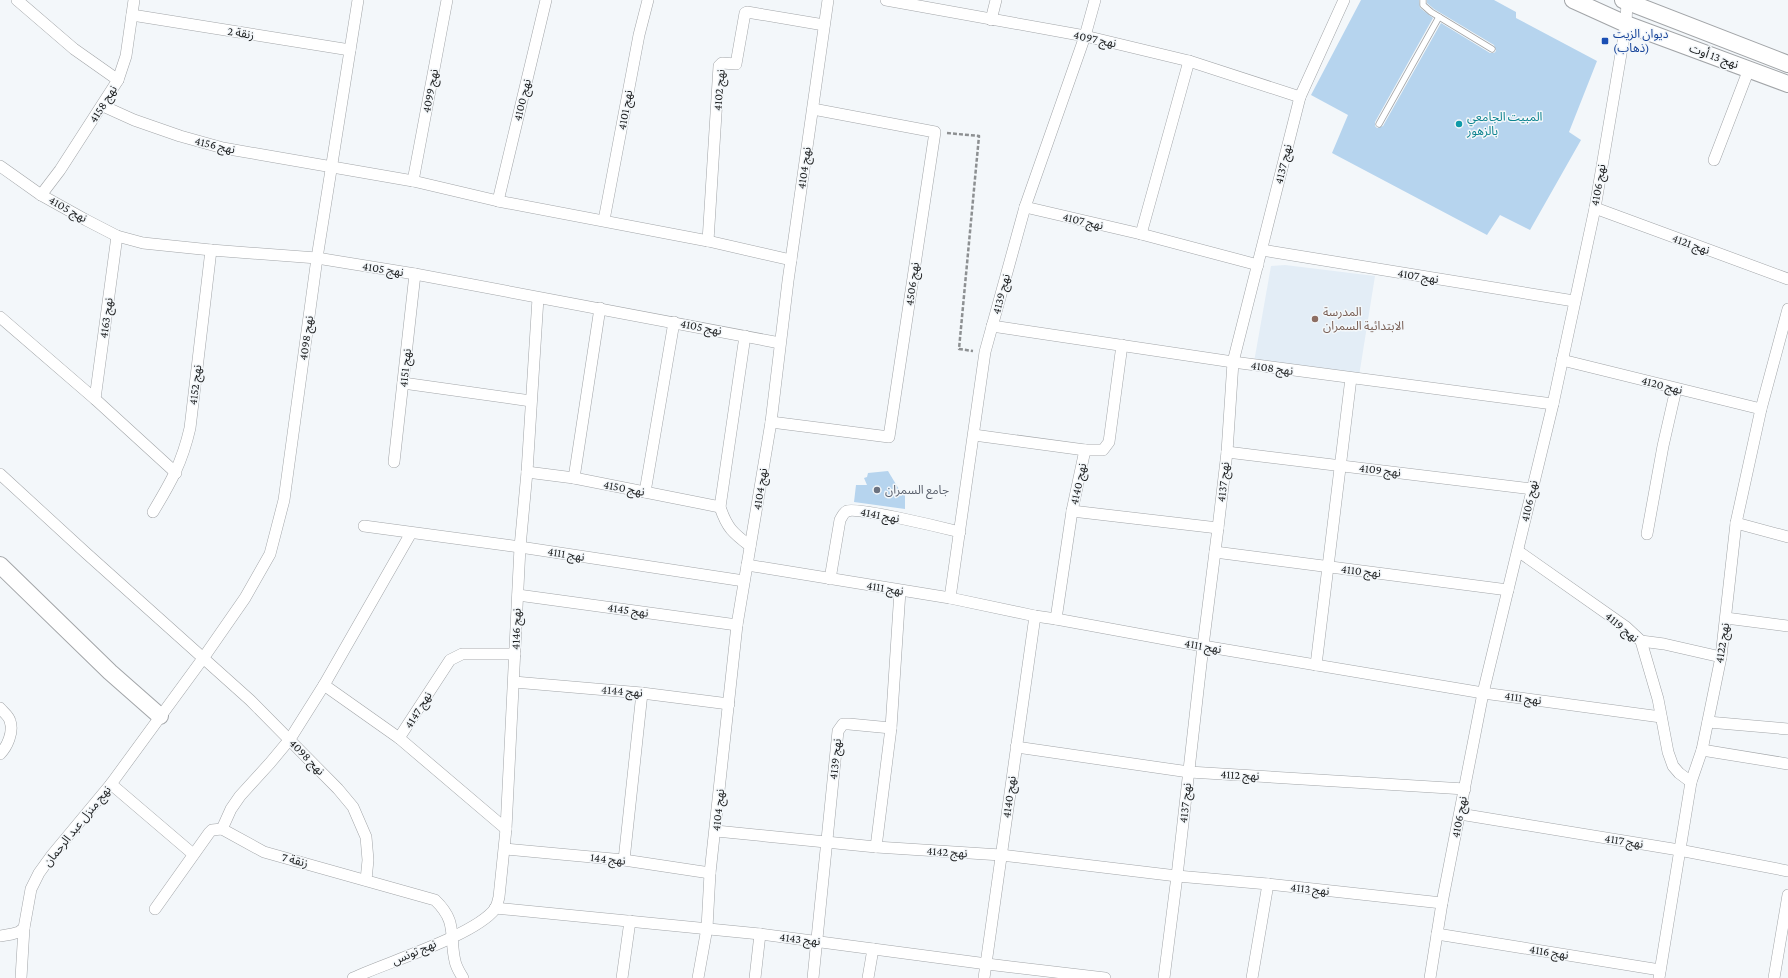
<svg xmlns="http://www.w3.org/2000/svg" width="1788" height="978" font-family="'Crimson Pro','Noto Sans Arabic',serif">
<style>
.built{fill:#e3edf6}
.building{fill:#b6d4ee}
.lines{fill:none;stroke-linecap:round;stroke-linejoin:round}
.lane-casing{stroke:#a2a5a8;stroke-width:7}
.street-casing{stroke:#a2a5a8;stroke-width:12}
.secondary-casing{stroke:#a2a5a8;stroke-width:18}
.path{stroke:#8d9092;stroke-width:2.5;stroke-dasharray:4 2;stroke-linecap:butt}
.lane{stroke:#fff;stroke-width:5.5}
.street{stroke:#fff;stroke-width:11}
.secondary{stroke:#fff;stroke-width:16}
.transit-dot{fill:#1a4fb4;stroke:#f3f7fa;stroke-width:1.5}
.culture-dot{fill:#0f9aa8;stroke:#f3f7fa;stroke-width:1.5}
.education-dot{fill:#8d6e63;stroke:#f3f7fa;stroke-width:1.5}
.worship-dot{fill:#6b7280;stroke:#f3f7fa;stroke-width:1.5}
.labels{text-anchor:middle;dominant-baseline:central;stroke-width:3;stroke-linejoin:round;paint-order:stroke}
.street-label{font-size:12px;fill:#1d1f20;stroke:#f3f7fa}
.transit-label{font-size:12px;fill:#164399;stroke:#f3f7fa;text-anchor:start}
.culture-label{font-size:12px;fill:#0d838f;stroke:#f3f7fa;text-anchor:start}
.education-label{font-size:12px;fill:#785e54;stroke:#f3f7fa;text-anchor:start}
.worship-label{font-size:12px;fill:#5b616d;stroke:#f3f7fa;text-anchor:start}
</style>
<rect width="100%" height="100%" fill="#f3f7fa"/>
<!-- built -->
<polygon class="built" points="1285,265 1375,276 1359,376 1254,362 1271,266"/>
<!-- building -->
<g class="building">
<polygon points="1361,0 1419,0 1420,8 1433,18 1375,122 1375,126 1377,128 1383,126 1441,23 1490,53 1494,53 1496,51 1494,45 1434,9 1427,3 1427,0 1494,0 1516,12 1516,18 1597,61 1569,132 1581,140 1530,230 1500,215 1487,235 1332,153 1348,115 1311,95"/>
<polygon points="888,471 900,491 905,489 905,509 854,502 856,485 867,485 864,478 867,477 868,473"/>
</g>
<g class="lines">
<!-- lane casing -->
<g class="lane-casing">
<g id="lane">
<polyline points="1423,0 1423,5 1431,12 1492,49"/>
<polyline points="1379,124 1439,17"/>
</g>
</g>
<!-- street casing -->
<g class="street-casing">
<g id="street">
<polyline points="17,0 74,49 118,80"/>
<polyline points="886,0 1085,36 1189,61 1300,97"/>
<polyline points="132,15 350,50"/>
<polyline points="991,20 996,0"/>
<polyline points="103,106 134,120 180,136 223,148 413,181 498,201 708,241 791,260"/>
<polyline points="1714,160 1749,69"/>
<polyline points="0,166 41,195 86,220 117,236 143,243 211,250 317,258 415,274 780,343"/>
<polyline points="413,181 447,0"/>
<polyline points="41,195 60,170 118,80 126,56 134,0"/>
<polyline points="498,201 546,0"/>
<polyline points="1025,207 1141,234 1258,265"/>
<polyline points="1595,208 1788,279"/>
<polyline points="604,220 639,35 648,0"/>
<polyline points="1141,234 1189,61"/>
<polyline points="708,241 719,66 722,63 736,64 745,13 747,12 824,25"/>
<polyline points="1262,250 1574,301"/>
<polyline points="0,317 95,399 176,473"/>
<polyline points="992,326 1233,362 1553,404"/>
<path d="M745,336l-25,171c7,21 13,26 30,39"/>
<polyline points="1562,360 1761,409"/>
<polyline points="403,383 531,401"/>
<polyline points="95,399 117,236"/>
<polyline points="771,422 889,437 935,132 813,109"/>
<polyline points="974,435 1085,450"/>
<polyline points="1227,452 1532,489"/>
<polyline points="394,462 415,274"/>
<polyline points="527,472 574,478 720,507"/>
<polyline points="0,474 86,553 250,700 338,789 353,807 366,837 368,860 366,880"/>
<polyline points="574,478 600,308"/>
<polyline points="645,492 674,322"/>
<polyline points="1072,511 1218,528"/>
<path d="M153,512c18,-30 29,-49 37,-84l21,-178"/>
<polyline points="1736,523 1788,537"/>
<polyline points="364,526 520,547 744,581"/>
<polyline points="1647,534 1663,446 1676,389"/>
<polyline points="1518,551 1626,627 1641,641 1658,699 1668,752 1673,766 1679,773 1691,782"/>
<polyline points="1215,552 1508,590"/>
<polyline points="747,565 950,598 1035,616 1056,619 1203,646 1483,693 1661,717"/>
<path d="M830,579l10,-59c2,-3 3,-7 7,-9 11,-4 97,17 113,21"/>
<polyline points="518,595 737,625"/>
<polyline points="950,598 985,352 1025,207 1085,36 1095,0"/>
<polyline points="1726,618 1788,626"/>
<polyline points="1056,619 1072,511 1085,450 1103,450 1109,442 1122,345"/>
<polyline points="1641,641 1664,644 1721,657"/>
<polyline points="1316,665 1351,378"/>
<polyline points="514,682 642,693 729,704"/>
<polyline points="324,685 399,738"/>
<path d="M0,708c3,4 9,8 10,13 4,11 -3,26 -10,33"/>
<polyline points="1708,722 1788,729"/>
<polyline points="1016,747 1189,772 1465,789"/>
<polyline points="1702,750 1788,764"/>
<polyline points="111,784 193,854"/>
<polyline points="1460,814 1679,850 1788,871"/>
<polyline points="222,829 231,809 240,796 270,763 290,739 324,685 411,533"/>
<polyline points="506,829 399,738 450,660 462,654 515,654"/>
<polyline points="716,831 876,847 1001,855 1177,876 1268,884 1442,903"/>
<polyline points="876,847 891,728 900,591"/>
<polyline points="505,849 624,860 710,873"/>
<polyline points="624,860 642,693"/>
<polyline points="495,908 760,934 987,964 1105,978"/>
<path d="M155,909l54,-76 3,-3 10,-1 42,23 171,48c23,22 14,35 20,61 1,6 5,12 8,17"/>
<polyline points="1437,934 1660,970"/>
<polyline points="0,936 12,934 19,932 24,928 31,889 39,873 52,855 111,784 204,657 245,598 270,554 284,500 317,258 358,0"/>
<polyline points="21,978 24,928"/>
<path d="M353,978c34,-16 121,-42 142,-69 2,-3 3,-8 4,-12l7,-68 14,-282 7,-75 11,-174"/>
<polyline points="622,978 630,921"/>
<polyline points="698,978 707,928 710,873 737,625 771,422 788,281 828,0"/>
<polyline points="755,978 760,934"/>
<polyline points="813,978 838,731 843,724 849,724 891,728"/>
<polyline points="868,978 873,949"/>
<polyline points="984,978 1035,616"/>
<polyline points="1164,978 1177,876 1203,646 1218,528 1227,452 1233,362 1300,97 1344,0"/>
<polyline points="1252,978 1268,884"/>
<polyline points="1430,978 1442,903 1483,693 1553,404 1595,208 1626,24 1627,0"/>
<polyline points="1659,978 1691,782 1702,750 1721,657 1736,523 1761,409 1788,309"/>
<polyline points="1774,978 1788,895"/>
</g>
</g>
<!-- secondary casing -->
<g class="secondary-casing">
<g id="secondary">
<polyline points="1573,0 1626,24 1788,84"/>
<polyline points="1623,0 1788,64"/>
<polyline points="0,565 110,672 160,716"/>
</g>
</g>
<!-- path -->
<polyline class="path" points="947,133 979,136 959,349 973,351"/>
<!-- lane -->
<use href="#lane" class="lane"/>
<!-- street -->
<use href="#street" class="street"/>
<!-- secondary -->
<use href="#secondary" class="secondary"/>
</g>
<!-- markers -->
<rect class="transit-dot" x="1601" y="37" width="8" height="8" rx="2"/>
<circle class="culture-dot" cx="1459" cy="124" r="4"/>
<circle class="education-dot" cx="1315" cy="319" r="4"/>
<circle class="worship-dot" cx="877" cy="490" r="4"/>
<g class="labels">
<!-- street labels -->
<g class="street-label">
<text transform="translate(241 33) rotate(9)">زنقة 2</text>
<text transform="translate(1095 39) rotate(12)">نهج 4097</text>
<text transform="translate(1714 56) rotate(20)">نهج 13 أوت</text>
<text transform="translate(719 90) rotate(-85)">نهج 4102</text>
<text transform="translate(430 91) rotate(-79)">نهج 4099</text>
<text transform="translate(522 100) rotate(-76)">نهج 4100</text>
<text transform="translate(103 104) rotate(-58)">نهج 4158</text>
<text transform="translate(625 110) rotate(-80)">نهج 4101</text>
<text transform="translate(215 145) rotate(13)">نهج 4156</text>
<text transform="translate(1283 164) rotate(-76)">نهج 4137</text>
<text transform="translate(804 168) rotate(-82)">نهج 4104</text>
<text transform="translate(1598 185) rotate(-80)">نهج 4106</text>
<text transform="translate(68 209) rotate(29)">نهج 4105</text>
<text transform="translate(1083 221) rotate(13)">نهج 4107</text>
<text transform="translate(1691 244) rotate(20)">نهج 4121</text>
<text transform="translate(383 269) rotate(9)">نهج 4105</text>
<text transform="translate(1418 276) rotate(9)">نهج 4107</text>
<text transform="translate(912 284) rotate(-82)">نهج 4506</text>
<text transform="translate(1001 294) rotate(-75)">نهج 4139</text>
<text transform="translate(106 318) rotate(-82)">نهج 4163</text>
<text transform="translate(701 327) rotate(11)">نهج 4105</text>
<text transform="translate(306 338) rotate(-82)">نهج 4098</text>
<text transform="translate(405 368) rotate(-84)">نهج 4151</text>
<text transform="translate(1272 368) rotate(8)">نهج 4108</text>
<text transform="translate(195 385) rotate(-83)">نهج 4152</text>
<text transform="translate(1662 385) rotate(14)">نهج 4120</text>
<text transform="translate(1380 470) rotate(7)">نهج 4109</text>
<text transform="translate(1223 482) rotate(-84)">نهج 4137</text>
<text transform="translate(1078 484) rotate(-78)">نهج 4140</text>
<text transform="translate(624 488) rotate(11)">نهج 4150</text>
<text transform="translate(760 489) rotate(-81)">نهج 4104</text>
<text transform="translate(1529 501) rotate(-77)">نهج 4106</text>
<text transform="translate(880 515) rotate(11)">نهج 4141</text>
<text transform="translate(566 554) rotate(9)">نهج 4111</text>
<text transform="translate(1361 571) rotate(7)">نهج 4110</text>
<text transform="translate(885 588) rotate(9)">نهج 4111</text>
<text transform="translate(628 610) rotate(8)">نهج 4145</text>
<text transform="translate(1622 627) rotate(40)">نهج 4119</text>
<text transform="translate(516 629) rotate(-88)">نهج 4146</text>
<text transform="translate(1722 643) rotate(-81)">نهج 4122</text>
<text transform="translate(1203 646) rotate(10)">نهج 4111</text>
<text transform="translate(622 691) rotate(5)">نهج 4144</text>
<text transform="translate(1523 698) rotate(8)">نهج 4111</text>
<text transform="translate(418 710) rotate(-58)">نهج 4147</text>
<text transform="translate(307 757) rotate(46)">نهج 4098</text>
<text transform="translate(835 759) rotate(-84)">نهج 4139</text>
<text transform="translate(1240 775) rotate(3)">نهج 4112</text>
<text transform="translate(1009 797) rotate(-82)">نهج 4140</text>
<text transform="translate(1185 803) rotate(-84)">نهج 4137</text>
<text transform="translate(718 810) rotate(-84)">نهج 4104</text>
<text transform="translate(1459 817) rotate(-79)">نهج 4106</text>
<text transform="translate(77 826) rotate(-51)">نهج منزل عبد الرحمان</text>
<text transform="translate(1624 841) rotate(9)">نهج 4117</text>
<text transform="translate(947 852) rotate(4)">نهج 4142</text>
<text transform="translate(608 859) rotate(6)">نهج 144</text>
<text transform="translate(295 860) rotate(15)">زنقة 7</text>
<text transform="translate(1310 889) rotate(6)">نهج 4113</text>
<text transform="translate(800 939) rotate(7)">نهج 4143</text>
<text transform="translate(414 952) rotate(-23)">نهج تونس</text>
<text transform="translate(1549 952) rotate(9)">نهج 4116</text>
</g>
<!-- transit labels -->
<g class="transit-label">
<text x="1613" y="34">ديوان الزيت<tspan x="1613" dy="14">(ذهاب)</tspan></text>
</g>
<!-- culture labels -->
<g class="culture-label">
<text x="1467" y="117">المبيت الجامعي<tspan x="1467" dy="14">بالزهور</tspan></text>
</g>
<!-- education labels -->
<g class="education-label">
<text x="1323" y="312">المدرسة<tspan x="1323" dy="14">الابتدائية السمران</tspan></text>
</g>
<!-- worship labels -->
<g class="worship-label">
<text x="885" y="490">جامع السمران</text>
</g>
</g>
</svg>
